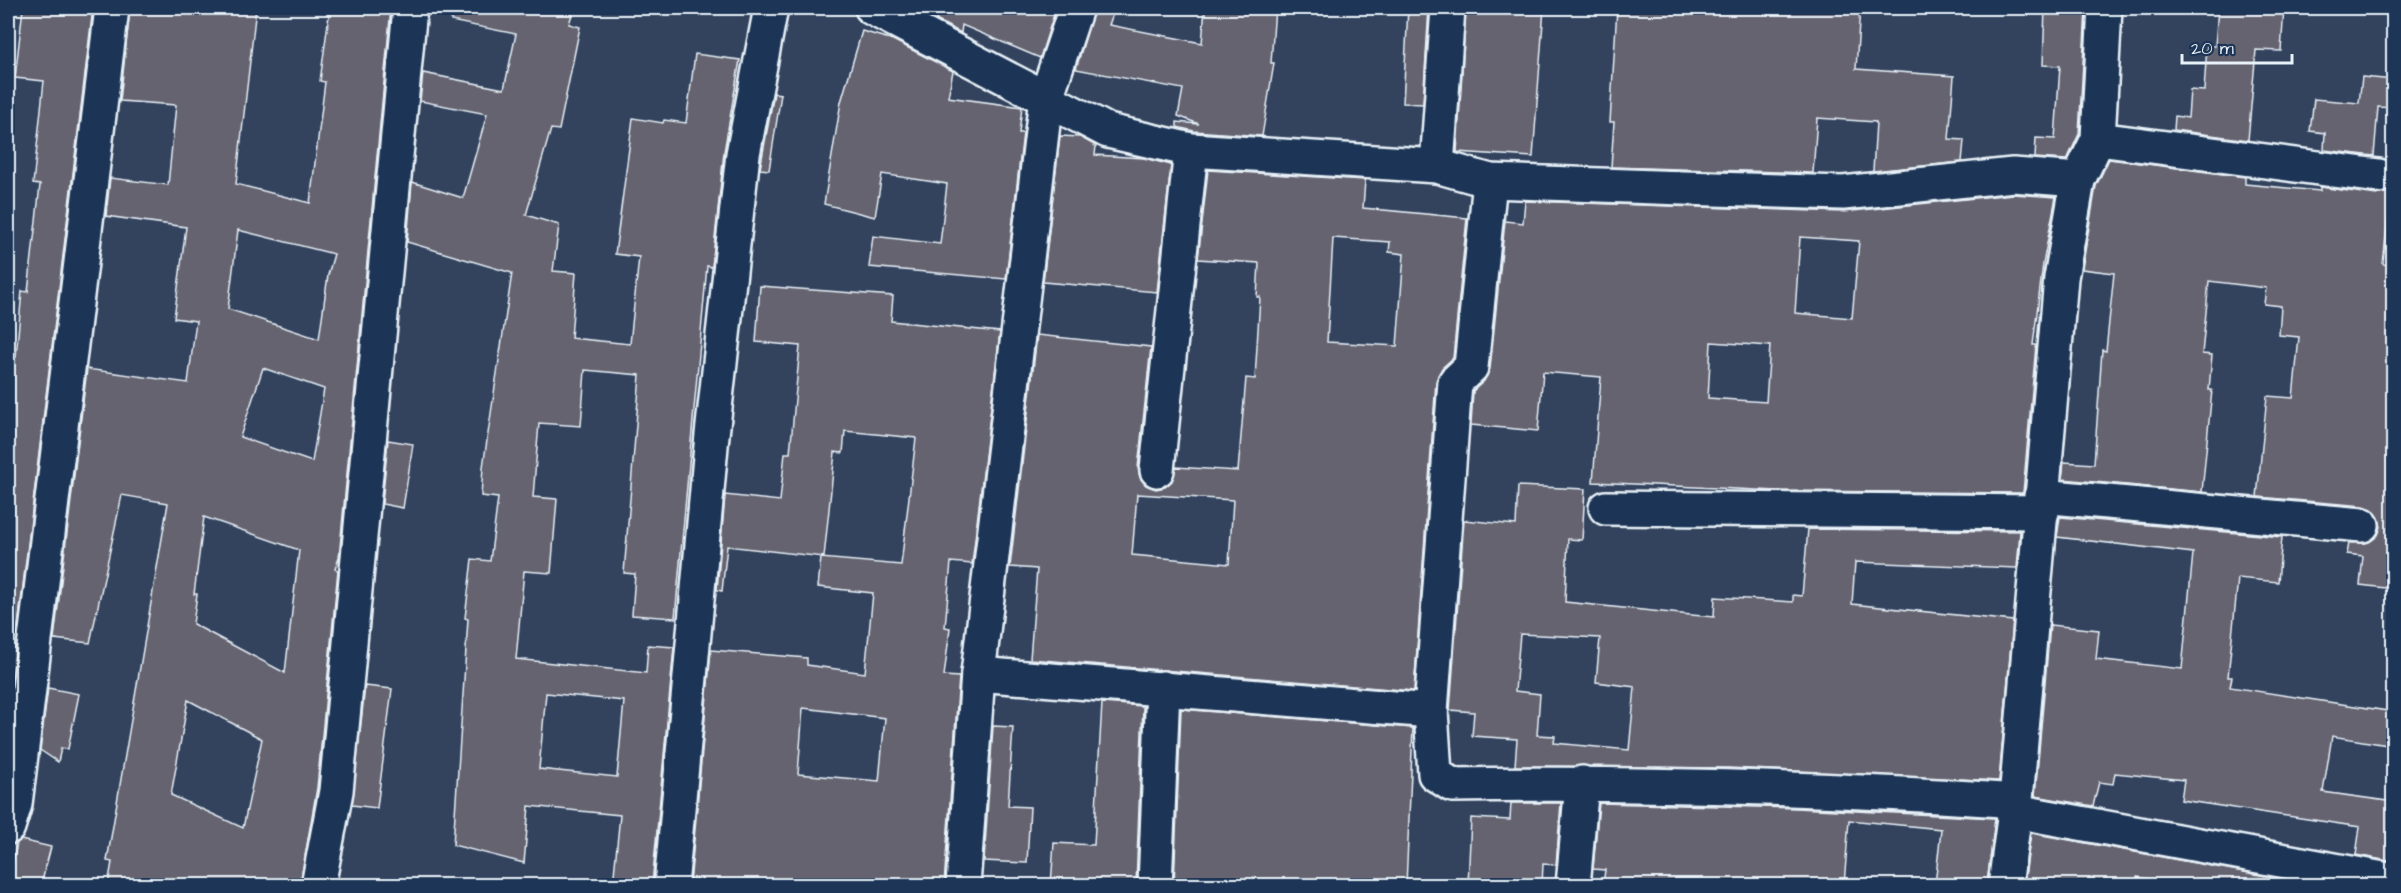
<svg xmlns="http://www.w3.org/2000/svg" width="2401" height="893" font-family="'Architects Daughter',sans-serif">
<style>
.building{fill:#65636f;stroke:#e8f1f8;stroke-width:1.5;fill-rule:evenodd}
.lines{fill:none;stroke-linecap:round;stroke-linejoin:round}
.street-casing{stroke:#e8f1f8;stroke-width:38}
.street{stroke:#1d3557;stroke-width:33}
</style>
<rect width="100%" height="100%" fill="#33435e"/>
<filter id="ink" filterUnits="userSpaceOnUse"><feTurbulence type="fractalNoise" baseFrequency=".0167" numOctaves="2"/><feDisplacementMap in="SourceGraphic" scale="12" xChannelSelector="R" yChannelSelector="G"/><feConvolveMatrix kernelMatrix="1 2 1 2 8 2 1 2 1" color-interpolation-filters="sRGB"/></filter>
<g filter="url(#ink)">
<!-- building -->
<g class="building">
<polygon points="23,8 93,8 17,635 8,635 8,356 16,357 22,291 28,292 40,185 33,184 44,81 15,78"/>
<path d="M130,8h126l-20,176 74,19 15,-121 -5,-1 10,-73h61l-52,550 -4,11 3,1 -21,218 -17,97h-192l4,-23 -5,-1 61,-358 -46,-8 -32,148 -36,-4 33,-270 101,14 8,-62 -22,-3 12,-91 -80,-11 4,-38 58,7 8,-80 -56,-4zM238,230l96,24 -6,21 -9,64 -91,-30zM263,368l61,21 -12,73 -72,-25zM204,517l95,33 -14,123 -92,-49 4,-30h-3zM188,700l74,39 -19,89 -72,-33z"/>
<path d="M453,8h121l-5,16 11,3 -21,103 -8,-1 -25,86 33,10 -6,46 23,2 -5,65 59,6 9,-87 -24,-3 18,-136 30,5 1,-3 22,3 9,-69 45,6 -16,92 -12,115 -5,-1 -32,352 -43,-3 3,-41 -11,-1 16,-198 -55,-5 -4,56 -42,-3 -6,74 24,2 -6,74 -27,-2 -8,88 130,14 2,-28 26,2 -22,238h-39l7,-70 -91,-9 -5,57 -71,-18 15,-226 -3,-1 7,-59 18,2 8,-63 -17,-2 2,-29 29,-194 -105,-31 5,-60 51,16 24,-84 -67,-13 3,-28 81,16 12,-55 -65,-13zM546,693l78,8 -7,76 -78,-8z"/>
<polygon points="921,8 1056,8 1040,58 962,25 961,33 936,20 938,15"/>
<polygon points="1094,8 1115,8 1109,25 1202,43 1205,8 1275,8 1271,63 1274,63 1262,136 1194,131 1177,127 1177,122 1199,124 1178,116 1183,89 1076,69"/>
<polygon points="1408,8 1429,8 1423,104 1403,103"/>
<polygon points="1466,8 1544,8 1533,157 1457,152"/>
<polygon points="1617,8 1860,8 1856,69 1954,76 1949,139 1964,140 1962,162 1873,171 1876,122 1817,118 1813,173 1611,167 1614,122 1610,122"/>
<polygon points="2045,8 2086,9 2079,134 2067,160 2035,158 2036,138 2055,139 2060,66 2043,65"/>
<polygon points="2218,8 2284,8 2281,51 2256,50 2248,140 2174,130 2175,116 2188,118 2190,90 2204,91 2207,46 2215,46"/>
<polygon points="862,31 893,40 953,71 948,97 1022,107 1019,133 1023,133 1006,279 869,267 873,236 940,244 947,184 882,174 875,217 824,204 841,102"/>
<polygon points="2362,77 2394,80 2394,108 2378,107 2374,156 2324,150 2325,133 2310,131 2314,99 2359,103"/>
<polygon points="774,93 781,94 769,170 760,169"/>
<polygon points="1060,136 1080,137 1096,146 1095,155 1144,158 1171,165 1157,292 1043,282"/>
<polygon points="2109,159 2245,177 2245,184 2320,191 2320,187 2377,195 2391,190 2383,264 2394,265 2394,589 2360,585 2363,556 2347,554 2349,543 2369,542 2378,535 2381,527 2379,518 2372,509 2364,506 2257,497 2267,396 2293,398 2299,337 2279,335 2281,306 2264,304 2266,288 2209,281 2202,354 2212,355 2209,390 2212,390 2202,492 2062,479 2064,462 2094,464 2102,350 2106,351 2114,273 2082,269 2096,186"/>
<path d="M1208,170l157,10 -2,28 104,10 -14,140 -11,10 -6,13 -22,310 -384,-32 7,-90 -27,-2 27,-232 114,12 -13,121 2,10 6,7 10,4 9,-2 7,-6 4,-14 62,4 8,-93 9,1 5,-82h-3l2,-34 -61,-4zM1333,238l57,4 -1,10 15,2 -7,92 -70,-4zM1137,494l96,6 -4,64 -97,-9z"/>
<path d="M2013,194l43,3 -13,67 -10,81h3l-13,148 -245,-2 -185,-9 8,-105 -58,-5 -5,59 -67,-6 2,-34 11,-10 6,-12 15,-148 18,2 2,-22 318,11zM1800,237l59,4 -7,77 -57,-5zM1711,342l59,4 -4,56 -58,-4z"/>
<path d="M760,286l133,10 -2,25 109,11 -28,232 -21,-2 -6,65 5,1 -6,48 15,1 -15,208h-254l21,-235 96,8v7l58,8 8,-80 -55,-6 3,-29 80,7 15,-127 -71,-7 -2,22 -8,-1 -11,105 -97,-11 -5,45 -5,-1 8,-95 55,6 5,-48h5l10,-107 -44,-4zM803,708l82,10 -6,63 -81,-7z"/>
<polygon points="388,440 413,444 403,508 382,504"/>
<path d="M1518,486l67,3 -3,51 -14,-1 -3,63 126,13 23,2 1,-20 78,5v-7l9,1 6,-67 212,2 -3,37 -162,-6 -3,42 161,17 -14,160 -270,-13 -214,-2 2,-27 -45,-3 2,-24 -24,-2 14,-190 52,5zM1520,634l80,4 -4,44 39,5 -6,63 -75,-7 1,-7 -18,-1 3,-41 -25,-3z"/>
<polygon points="2060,517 2282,537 2278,582 2238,578 2228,677 2232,677 2230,687 2394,712 2394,746 2332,736 2323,792 2394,802 2394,862 2356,855 2360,827 2181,800 2184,780 2115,773 2113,784 2099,782 2093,806 2035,796 2050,625 2099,630 2096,659 2182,669 2193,553 2057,537"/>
<polygon points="365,686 392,689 377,808 352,805"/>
<polygon points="48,688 79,694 68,749 61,748 58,762 40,750"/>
<polygon points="1102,703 1143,706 1136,885 1051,885 1054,843 1094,845"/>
<polygon points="1181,709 1413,728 1406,885 1174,885"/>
<polygon points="993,726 1013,727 1008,806 1030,807 1027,863 984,861"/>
<polygon points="1511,803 1561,803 1556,865 1543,864 1542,885 1468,885 1471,818 1510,820"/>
<polygon points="1599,803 1796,808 1995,818 1987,885 1935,885 1941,829 1849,820 1844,885 1603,885 1605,870 1593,869"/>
<polygon points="2031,833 2293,881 2292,885 2191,885 2137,877 2136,885 2024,885"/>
<polygon points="21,840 51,847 41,885 8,885 17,843"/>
</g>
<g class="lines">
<!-- street casing -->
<g class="street-casing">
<g id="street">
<polyline points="872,8 1108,131 1191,150 1437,166 1490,181 1683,188 1843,193 2013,175 2078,180"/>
<polyline points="2098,139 2379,176"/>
<polyline points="1437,166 1448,8"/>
<path d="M1490,181l-19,186 -16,15 -24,329 4,63 17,11c184,-3 368,3 551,15l12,11 379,70"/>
<polyline points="1157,470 1191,150"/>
<polyline points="2041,496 2362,525"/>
<polyline points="1606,508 2042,512"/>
<polyline points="978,674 1431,711"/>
<polyline points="8,827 15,804 112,8"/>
<polyline points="318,886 336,791 410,8"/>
<polyline points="671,886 712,435 743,154 771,8"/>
<polyline points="963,886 978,674 1046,98 1076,8"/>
<polyline points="1155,886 1163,688"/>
<polyline points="1573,886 1582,783"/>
<polyline points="2005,886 2015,811 2061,278 2078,180 2098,139 2105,8"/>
</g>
</g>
<!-- street -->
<use href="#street" class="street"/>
</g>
</g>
<!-- margin -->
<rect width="2401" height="893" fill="none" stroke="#1d3557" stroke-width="30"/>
<rect x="15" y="15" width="2371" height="863" fill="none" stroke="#e8f1f8" stroke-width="2" filter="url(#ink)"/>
<!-- scale -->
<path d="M2182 54v9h110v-9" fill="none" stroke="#e8f1f8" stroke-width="3"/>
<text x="2191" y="54" font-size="18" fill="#e8f1f8" stroke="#1d3557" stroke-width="4.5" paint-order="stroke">20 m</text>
</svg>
